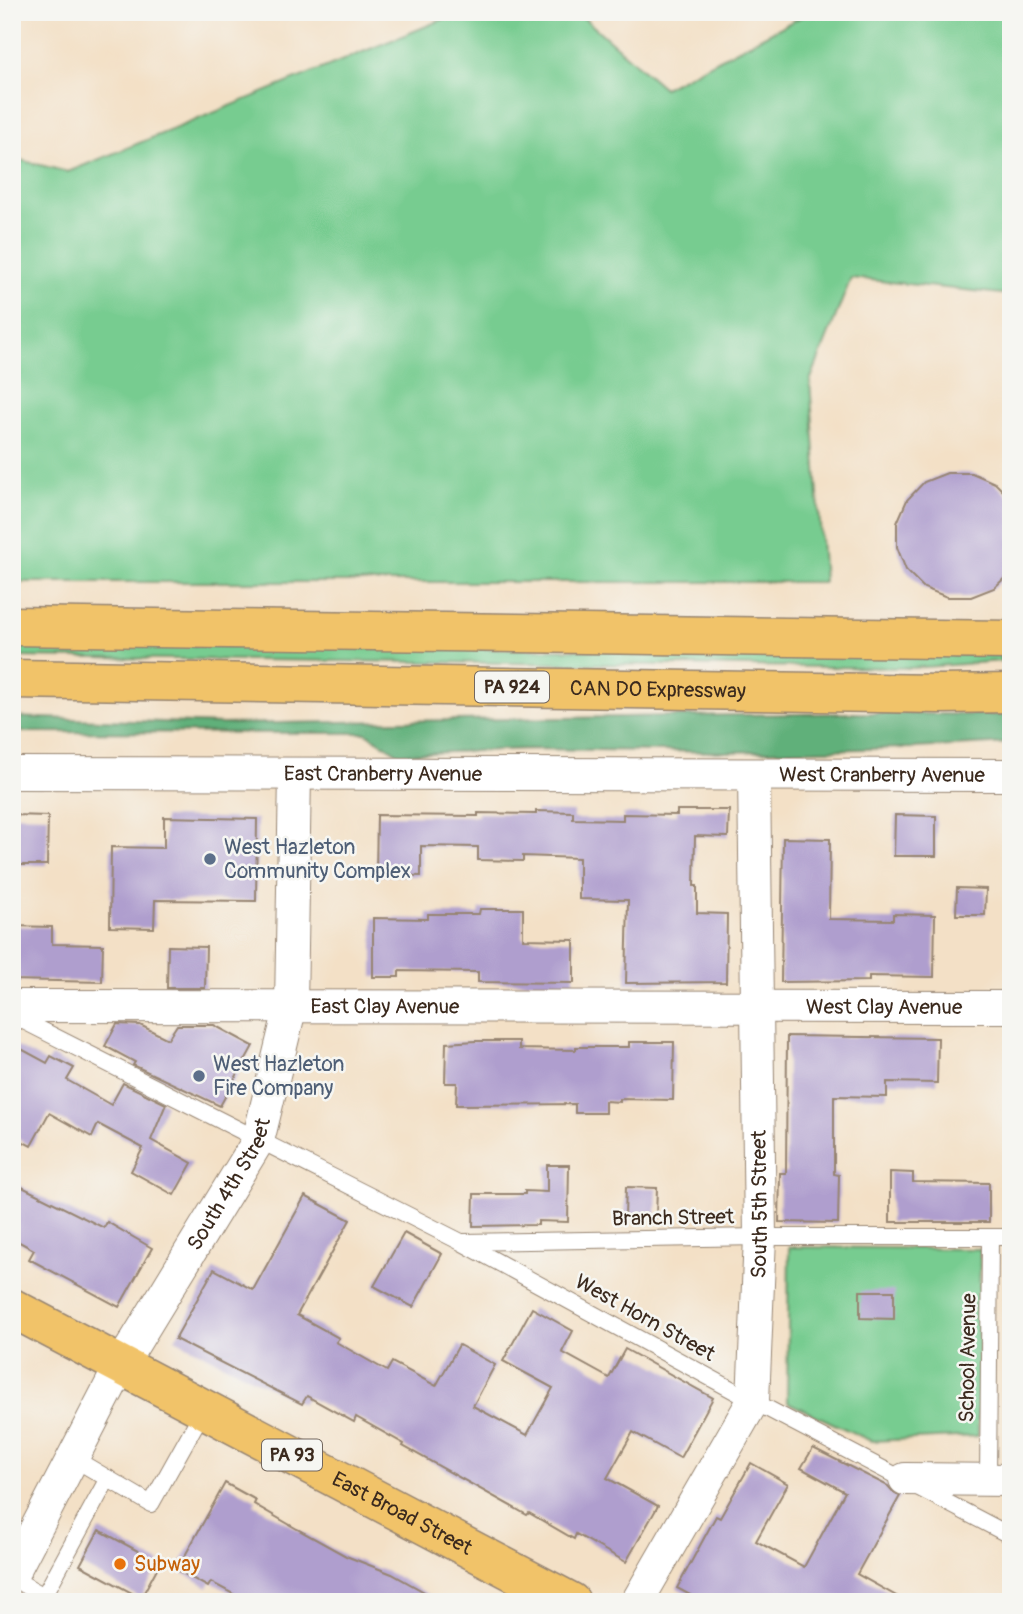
<svg xmlns="http://www.w3.org/2000/svg" width="1023" height="1614" font-family="Pangolin,sans-serif">
<style>
.green{fill:#77cc90;stroke:#597b57;stroke-width:2}
.forest{fill:#61b07a;stroke:#4e6d4c;stroke-width:2}
.building{fill:#af9ece}
.lines{fill:none;stroke-linecap:round;stroke-linejoin:round}
.lane-casing{stroke:#978572;stroke-width:18}
.street-casing{stroke:#978572;stroke-width:34}
.primary-casing{stroke:#978572;stroke-width:41}
.highway-casing{stroke:#978572;stroke-width:41}
.lane{stroke:#fff;stroke-width:16}
.street{stroke:#fff;stroke-width:32}
.primary{stroke:#f1c369;stroke-width:38}
.highway{stroke:#f1c369;stroke-width:38}
.service-dot{fill:#5c6f8a;stroke:#f6f6f2;stroke-width:2.5}
.food-dot{fill:#e8710a;stroke:#f6f6f2;stroke-width:2.5}
.labels{text-anchor:middle;dominant-baseline:central;stroke-width:5;stroke-linejoin:round;paint-order:stroke}
.shield{fill:#f6f6f2;stroke:#73675e;stroke-width:2}
.shield-label{font-size:19px;font-weight:bold;fill:#3b2a1e}
.street-label{font-size:21px;fill:#3b2a1e;stroke:#f6f6f2}
.service-label{font-size:21px;fill:#4e5e75;stroke:#f6f6f2;text-anchor:start}
.food-label{font-size:21px;fill:#c56008;stroke:#f6f6f2;text-anchor:start}
</style>
<rect width="100%" height="100%" fill="#f6f6f2"/>
<filter id="ink" filterUnits="userSpaceOnUse"><feTurbulence type="fractalNoise" baseFrequency=".0143" numOctaves="2"/><feDisplacementMap in="SourceGraphic" scale="14" xChannelSelector="R" yChannelSelector="G"/><feConvolveMatrix kernelMatrix="1 2 1 2 8 2 1 2 1" color-interpolation-filters="sRGB"/></filter>
<filter id="wash" filterUnits="userSpaceOnUse"><feTurbulence type="fractalNoise" baseFrequency=".00686" numOctaves="4" result="noise"/><feDisplacementMap in="SourceGraphic" scale="28" xChannelSelector="R" yChannelSelector="G"/><feGaussianBlur stdDeviation="1.57" result="paint"/><feColorMatrix in="noise" values="0 0 0 0 0 0 0 0 0 0 0 0 0 0 0 0 0 1.4 0 .05"/><feComposite in="paint" operator="in"/></filter>
<g filter="url(#wash)">
<rect width="100%" height="100%" fill="#f3e0c6"/>
<!-- green -->
<g class="green">
<polygon points="461,12 577,12 664,88 810,12 1011,12 1011,295 851,278 810,381 824,582 12,582 12,158 68,172"/>
<polygon points="12,643 1000,655 1001,661 911,668 12,657"/>
<polygon points="789,1247 980,1249 978,1436 871,1441 787,1402"/>
</g>
<!-- forest -->
<polygon class="forest" points="853,713 1011,715 1011,743 914,748 724,752 529,749 399,754 366,733 12,732 12,717 223,724"/>
<g id="blocks">
<!-- building -->
<g class="building">
<polygon points="947,473 972,473 995,483 1011,499 1011,572 994,588 971,597 947,597 924,588 906,570 897,547 897,523 907,500 924,482"/>
<polygon points="677,810 729,810 728,837 695,836 694,886 697,886 697,913 727,914 726,982 626,983 628,900 579,899 579,858 523,856 523,861 478,860 478,847 421,846 421,876 376,875 377,815 478,816 478,813 536,814 536,811 573,812 573,819 623,820 623,814 677,815"/>
<polygon points="12,815 48,816 47,865 12,865"/>
<polygon points="895,815 936,816 936,856 894,856"/>
<polygon points="164,817 257,819 256,901 155,900 154,928 110,927 111,847 164,848"/>
<polygon points="783,838 830,839 829,919 893,920 893,914 935,915 934,977 869,976 869,981 781,982"/>
<polygon points="957,888 986,889 985,915 956,915"/>
<polygon points="480,909 523,909 523,939 574,940 574,983 478,982 478,972 399,971 399,977 373,977 373,918 428,919 428,914 479,914"/>
<polygon points="12,926 52,927 52,944 103,945 102,982 12,980"/>
<polygon points="168,946 206,947 205,988 167,988"/>
<polygon points="117,1024 140,1025 168,1039 177,1025 214,1025 253,1046 220,1106 133,1065 135,1062 105,1046"/>
<polygon points="787,1036 938,1038 937,1083 887,1082 887,1097 834,1096 834,1174 839,1175 838,1223 779,1222 780,1173 786,1173"/>
<polygon points="476,1041 519,1041 519,1049 576,1050 576,1047 629,1047 629,1042 674,1042 673,1100 620,1099 620,1102 605,1101 605,1113 575,1113 575,1104 456,1105 457,1083 445,1083 446,1043"/>
<polygon points="12,1044 47,1063 51,1056 74,1068 67,1080 111,1105 123,1083 166,1104 151,1140 192,1163 174,1195 131,1171 143,1148 98,1124 92,1137 49,1113 31,1146 12,1136"/>
<polygon points="547,1165 569,1165 568,1222 538,1221 538,1225 473,1226 474,1194 525,1194 525,1191 547,1192"/>
<polygon points="890,1172 913,1173 913,1182 989,1183 989,1222 890,1222"/>
<polygon points="12,1182 104,1228 107,1222 152,1248 119,1307 29,1259 34,1250 12,1238"/>
<polygon points="626,1187 657,1188 656,1217 625,1216"/>
<polygon points="305,1196 350,1220 297,1315 339,1338 336,1342 387,1371 392,1362 436,1386 459,1345 495,1365 473,1406 527,1435 553,1388 503,1361 532,1308 573,1331 562,1352 609,1378 625,1349 713,1398 680,1458 633,1432 607,1478 658,1506 626,1562 576,1534 574,1539 529,1513 527,1515 403,1446 404,1444 356,1417 354,1422 307,1396 302,1404 175,1339 214,1269 253,1290"/>
<polygon points="404,1233 442,1254 413,1307 374,1286"/>
<polygon points="860,1291 894,1291 894,1319 860,1318"/>
<polygon points="813,1448 888,1486 895,1494 900,1496 857,1574 907,1602 703,1602 677,1588 716,1516 720,1518 751,1463 788,1484 756,1541 804,1567 845,1492 801,1468"/>
<polygon points="225,1483 256,1500 254,1504 297,1529 346,1556 392,1574 442,1602 248,1602 211,1582 208,1587 177,1570"/>
<polygon points="99,1530 160,1563 141,1598 80,1565"/>
</g>
</g>
</g>
<g filter="url(#ink)">
<use href="#blocks" fill-opacity="0" stroke="#978572" stroke-width="2"/>
<g class="lines">
<!-- lane casing -->
<g class="lane-casing">
<g id="lane">
<polyline points="12,1015 461,1242 753,1401 1011,1536"/>
<polyline points="464,1242 760,1237 1011,1237"/>
<polyline points="73,1458 151,1504 204,1409"/>
<polyline points="988,1480 990,1237"/>
<polyline points="12,1578 44,1596 108,1478"/>
</g>
</g>
<!-- street casing -->
<g class="street-casing">
<g id="street">
<path id="s1" d="M12,773l999,2"/>
<path id="s2" d="M12,1006l999,1"/>
<polyline points="905,1479 1011,1480"/>
<path id="s3" d="M12,1575l109,-210 137,-224 33,-136 4,-231"/>
<path id="s4" d="M637,1602l116,-201 7,-164 -6,-462"/>
</g>
</g>
<!-- primary casing -->
<g class="primary-casing">
<g id="primary">
<polyline points="12,626 1011,640"/>
<path id="s5" d="M12,679l928,15 71,-1"/>
</g>
</g>
<!-- highway casing -->
<g class="highway-casing">
<g id="highway">
<path id="s6" d="M12,1308l559,294"/>
</g>
</g>
<!-- lane -->
<use href="#lane" class="lane"/>
<!-- street -->
<use href="#street" class="street"/>
<!-- primary -->
<use href="#primary" class="primary"/>
<!-- highway -->
<use href="#highway" class="highway"/>
</g>
</g>
<!-- markers -->
<g class="service-dot">
<circle cx="210" cy="859" r="7"/>
<circle cx="199" cy="1076" r="7"/>
</g>
<circle class="food-dot" cx="120" cy="1564" r="7"/>
<g class="labels">
<!-- shield labels -->
<g class="shield">
<rect x="475" y="671.5" width="74" height="31" rx="5"/>
<rect x="262" y="1439.5" width="60" height="31" rx="5"/>
</g>
<g class="shield-label">
<text x="512" y="687">PA 924</text>
<text x="292" y="1455">PA 93</text>
</g>
<!-- street labels -->
<g class="street-label">
<text stroke="none"><textPath href="#s5" startOffset="646">CAN DO Expressway</textPath></text>
<text stroke="none"><textPath href="#s1" startOffset="371">East Cranberry Avenue</textPath></text>
<text stroke="none"><textPath href="#s1" startOffset="870">West Cranberry Avenue</textPath></text>
<text stroke="none"><textPath href="#s2" startOffset="373">East Clay Avenue</textPath></text>
<text stroke="none"><textPath href="#s2" startOffset="872">West Clay Avenue</textPath></text>
<text stroke="none"><textPath href="#s3" startOffset="448">South 4th Street</textPath></text>
<text stroke="none"><textPath href="#s4" startOffset="429">South 5th Street</textPath></text>
<text transform="translate(673 1218) rotate(-1)">Branch Street</text>
<text transform="translate(645 1318) rotate(29)">West Horn Street</text>
<text transform="translate(968 1358) rotate(-89)">School Avenue</text>
<text stroke="none"><textPath href="#s6" startOffset="441">East Broad Street</textPath></text>
</g>
<!-- service labels -->
<g class="service-label">
<text x="224" y="847">West Hazleton<tspan x="224" dy="24">Community Complex</tspan></text>
<text x="213" y="1064">West Hazleton<tspan x="213" dy="24">Fire Company</tspan></text>
</g>
<!-- food labels -->
<g class="food-label">
<text x="134" y="1564">Subway</text>
</g>
</g>
<!-- margin -->
<rect width="1023" height="1614" fill="none" stroke="#f6f6f2" stroke-width="42"/>
</svg>
